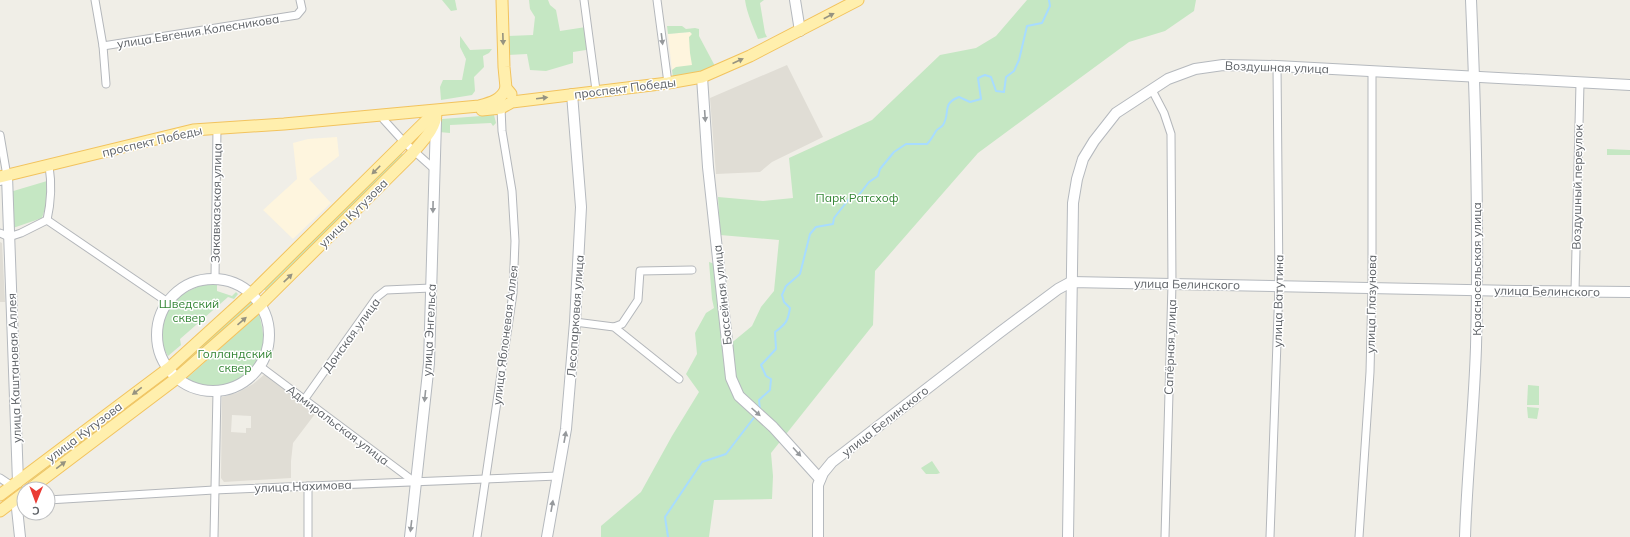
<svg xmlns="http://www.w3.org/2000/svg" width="1630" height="537" font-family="Mulish,sans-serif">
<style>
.commercial{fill:#fef5de}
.education{fill:#e0ddd5;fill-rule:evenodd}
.green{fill:#c5e7c3}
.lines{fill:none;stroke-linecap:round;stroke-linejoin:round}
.stream{stroke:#a8dcff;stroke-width:2}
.street-casing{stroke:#b4b7bb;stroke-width:9}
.secondary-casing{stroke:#b5b9be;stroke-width:12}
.primary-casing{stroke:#f2c35e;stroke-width:13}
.street{stroke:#fff;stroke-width:7}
.secondary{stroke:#fff;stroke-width:10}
.primary{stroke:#ffefad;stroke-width:11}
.oneway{fill:#969380}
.oneway2{fill:#96999c}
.labels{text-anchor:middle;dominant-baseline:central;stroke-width:3;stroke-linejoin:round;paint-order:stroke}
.street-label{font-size:12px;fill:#5e6267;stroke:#fff}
.park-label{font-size:12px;fill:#358636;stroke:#fff}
</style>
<rect width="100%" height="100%" fill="#f0eee7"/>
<!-- commercial -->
<g class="commercial">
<polygon points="690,32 712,60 673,79 668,34"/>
<polygon points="337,137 339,156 309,179 331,203 293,239 263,210 297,179 293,143 308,139"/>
</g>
<!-- education -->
<g class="education">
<polygon points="787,65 823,137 772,162 760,172 716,174 710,98"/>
<polygon points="0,242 2,243 5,302 0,302"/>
<path d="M265,374l50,40 -22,29 -2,18v17l-67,4 -3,-4 1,-81 15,-4 16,-9zM232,415l19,1v12h-5v5l-15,-1z"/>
</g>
<!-- green -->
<g class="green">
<polygon points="442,0 455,0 457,10 451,11"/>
<polygon points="529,0 548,0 550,5 556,10 560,31 586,27 586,50 573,52 573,63 546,71 530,70 527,54 507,55 505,36 533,35 535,17 530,9"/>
<path d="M745,0h19l-4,3 5,30 2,4 -9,2c-5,-13 -11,-25 -13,-39z"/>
<polygon points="1027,0 1196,0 1194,11 1165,31 1129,42 978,153 875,271 873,325 771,453 773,476 772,499 714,500 709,537 601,537 601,526 641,492 672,436 699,392 686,374 697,354 695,333 706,313 714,308 712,299 709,262 715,264 729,345 752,326 761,307 774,291 779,240 720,235 718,197 763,201 793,198 789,158 872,120 940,55 976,48 996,36"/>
<polygon points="667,26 682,26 686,29 695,28 699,29 699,36 716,68 673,79 672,70 676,67 692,65 690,53 689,37 692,34 690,32 668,34"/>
<polygon points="460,36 470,50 492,49 489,53 483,56 484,67 474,77 475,91 472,95 441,100 440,87 443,80 462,80 466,59 460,47"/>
<polygon points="494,115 496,123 493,126 491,123 450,125 450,133 439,132 438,121 442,119"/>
<polygon points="1607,149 1630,150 1630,155 1607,155"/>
<polygon points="400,151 404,156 267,292 262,288"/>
<polygon points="47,181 47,202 42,218 13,228 10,192"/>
<polygon points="213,283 217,284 217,291 232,296 236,292 238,294 234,299 228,297 180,339 181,345 168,356 162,346 163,316 172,303 182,294 204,284"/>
<polygon points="250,300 254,305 180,369 176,364"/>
<path d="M259,314c4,15 8,34 -1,49 -12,21 -49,30 -70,18l-1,-3z"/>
<polygon points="167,374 170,378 31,481 28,477"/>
<polygon points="1528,385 1539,386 1539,405 1527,405"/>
<polygon points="1527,407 1539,408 1537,419 1528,418"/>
<polygon points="932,461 940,473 937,474 926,474 921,468"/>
</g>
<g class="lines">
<!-- stream -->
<g class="stream">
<path d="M760,410l-1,-10 11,-10 1,-11 -5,-3 -5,-11 15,-16 -1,-17c11,-8 13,-11 15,-24l-6,-6 -2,-7 4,-9 14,-12 10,-40 6,-7 17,-3 1,-6 15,-19 9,-3 11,-14 9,-6 2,-7 14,-17 12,-8h21c4,-4 6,-8 9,-13 2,-3 5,-3 7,-6 8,-13 -2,-21 16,-28l11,5 11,-3 -3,-21 7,-3 6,2 5,14 8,1 2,-15 8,-6 5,-11 8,-34 15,-3 8,-17 -1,-6"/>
<polyline points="668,537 665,517 702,462 726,454 756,415"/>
</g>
<!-- street casing -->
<g class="street-casing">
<g id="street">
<polyline points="95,0 103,46 297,15 302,9 300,0"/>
<polyline points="584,0 596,90"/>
<polyline points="657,0 668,83"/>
<polyline points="103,46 106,84"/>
<polyline points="1152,90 1164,113 1171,134 1172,284 1165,537"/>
<polyline points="384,120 404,142 433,168"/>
<polyline points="0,135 7,176"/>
<polyline points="47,220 166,301"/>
<path d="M47,220c4,-18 5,-36 2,-54"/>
<polyline points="0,233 9,237 21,233 47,220"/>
<polyline points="215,277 217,128"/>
<polyline points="1575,291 1580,83"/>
<polyline points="575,322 614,327 679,379"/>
<polyline points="614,327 622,324 638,300 640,271 692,270"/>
<polyline points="261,367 416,483"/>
<polyline points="304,400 377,297 386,290 431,288"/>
<polyline points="0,478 12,486"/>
<polyline points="48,500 214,490 558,476"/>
<polyline points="214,537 217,392"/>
<polyline points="308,537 308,486"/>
<polyline points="477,537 513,293 515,241 512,191 502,131 501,108"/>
<polyline points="1270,537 1279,286 1277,66"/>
<polyline points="1359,537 1370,372 1372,288 1372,71"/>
</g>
</g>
<!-- secondary casing -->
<g class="secondary-casing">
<g id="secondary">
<polyline points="795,0 800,31"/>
<polyline points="702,77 708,167 731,378 739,396 773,427 820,479"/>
<polyline points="0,180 7,176 18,482"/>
<circle cx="213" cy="335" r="56"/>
<polyline points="16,499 20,537"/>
<polyline points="410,537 429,363 436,121"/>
<polyline points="547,537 566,429 575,322 581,207 572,94"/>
<polyline points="818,537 818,485 823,473 832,462 999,333 1058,289 1071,282 1516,291 1630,292"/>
<polyline points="1068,537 1073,203 1077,179 1083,159 1094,141 1116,113 1168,79 1195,69 1223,65 1277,66 1630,85"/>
<path d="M1465,537c2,-63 9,-126 11,-190 3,-116 0,-231 -5,-347"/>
</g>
</g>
<!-- primary casing -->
<g class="primary-casing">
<g id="primary">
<polyline points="502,0 504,67 506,88 511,94"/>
<polyline points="482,110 501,108 512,102 668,83 702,77 750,56 858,0"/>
<path d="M0,177l193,-47 91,-6 195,-18c11,-3 23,-6 27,-18"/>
<path d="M30,489l147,-111 83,-73 150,-149c11,-14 27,-27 26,-45"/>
<polyline points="0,495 169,368 257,288 436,111"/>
<polyline points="0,511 24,493"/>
</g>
</g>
<!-- street -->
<use href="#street" class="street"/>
<!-- secondary -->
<use href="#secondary" class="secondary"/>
<!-- primary -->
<use href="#primary" class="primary"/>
</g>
<!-- one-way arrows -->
<defs><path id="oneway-solid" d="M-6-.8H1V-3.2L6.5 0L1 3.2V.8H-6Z"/></defs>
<g class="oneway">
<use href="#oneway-solid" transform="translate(829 16) rotate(-28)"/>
<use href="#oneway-solid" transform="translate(503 39) rotate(88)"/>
<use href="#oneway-solid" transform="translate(738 61) rotate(-24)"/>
<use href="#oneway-solid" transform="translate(542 98) rotate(-7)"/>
<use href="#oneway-solid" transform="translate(376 170) rotate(135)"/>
<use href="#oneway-solid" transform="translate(288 278) rotate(-44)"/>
<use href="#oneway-solid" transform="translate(242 321) rotate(-41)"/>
<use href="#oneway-solid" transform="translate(137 391) rotate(143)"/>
<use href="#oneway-solid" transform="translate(61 465) rotate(-37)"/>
</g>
<g class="oneway2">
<use href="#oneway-solid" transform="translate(662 39) rotate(83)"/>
<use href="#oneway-solid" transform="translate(705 116) rotate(86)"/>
<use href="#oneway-solid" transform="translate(433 207) rotate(91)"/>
<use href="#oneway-solid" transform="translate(425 396) rotate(96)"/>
<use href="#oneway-solid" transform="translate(756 412) rotate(42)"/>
<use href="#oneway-solid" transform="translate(565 437) rotate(-80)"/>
<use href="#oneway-solid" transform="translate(797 452) rotate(48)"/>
<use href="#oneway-solid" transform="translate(552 506) rotate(-80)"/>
<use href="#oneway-solid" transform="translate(411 526) rotate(97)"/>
</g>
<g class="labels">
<!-- street labels -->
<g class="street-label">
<text transform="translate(198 31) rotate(-9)">улица Евгения Колесникова</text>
<text transform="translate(1277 67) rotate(2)">Воздушная улица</text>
<text transform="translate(625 88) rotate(-7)">проспект Победы</text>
<text transform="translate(152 141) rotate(-13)">проспект Победы</text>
<text transform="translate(1577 187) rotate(-89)">Воздушный переулок</text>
<text transform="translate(216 203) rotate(-89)">Закавказская улица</text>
<text transform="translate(353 213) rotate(-45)">улица Кутузова</text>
<text transform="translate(1476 269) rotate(-90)">Красносельская улица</text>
<text transform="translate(1187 284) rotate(1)">улица Белинского</text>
<text transform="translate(1547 291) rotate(1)">улица Белинского</text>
<text transform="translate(722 295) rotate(-96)">Бассейная улица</text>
<text transform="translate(1278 301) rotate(-89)">улица Ватутина</text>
<text transform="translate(1371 304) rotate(-89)">улица Глазунова</text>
<text transform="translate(575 316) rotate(-86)">Лесопарковая улица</text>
<text transform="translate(429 330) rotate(-87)">улица Энгельса</text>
<text transform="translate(351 335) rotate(-54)">Донская улица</text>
<text transform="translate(505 335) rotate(-83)">улица Яблоневая Аллея</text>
<text transform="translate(1170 347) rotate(-88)">Сапёрная улица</text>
<text transform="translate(14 368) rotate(-92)">улица Каштановая Аллея</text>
<text transform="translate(885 421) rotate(-38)">улица Белинского</text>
<text transform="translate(338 425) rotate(37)">Адмиральская улица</text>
<text transform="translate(84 432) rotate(-37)">улица Кутузова</text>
<text transform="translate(303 486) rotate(-2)">улица Нахимова</text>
</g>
<!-- park labels -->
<g class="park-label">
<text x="857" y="197">Парк Ратсхоф</text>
<text x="189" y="303">Шведский<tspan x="189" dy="14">сквер</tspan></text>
<text x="235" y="353">Голландский<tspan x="235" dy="14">сквер</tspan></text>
</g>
</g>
<!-- north arrow -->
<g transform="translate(36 501) rotate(181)"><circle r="19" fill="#ffffff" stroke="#bfc0c2"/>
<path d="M0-3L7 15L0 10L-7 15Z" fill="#ea3b33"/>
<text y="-6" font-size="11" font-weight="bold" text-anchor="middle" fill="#5e6267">С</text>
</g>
</svg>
